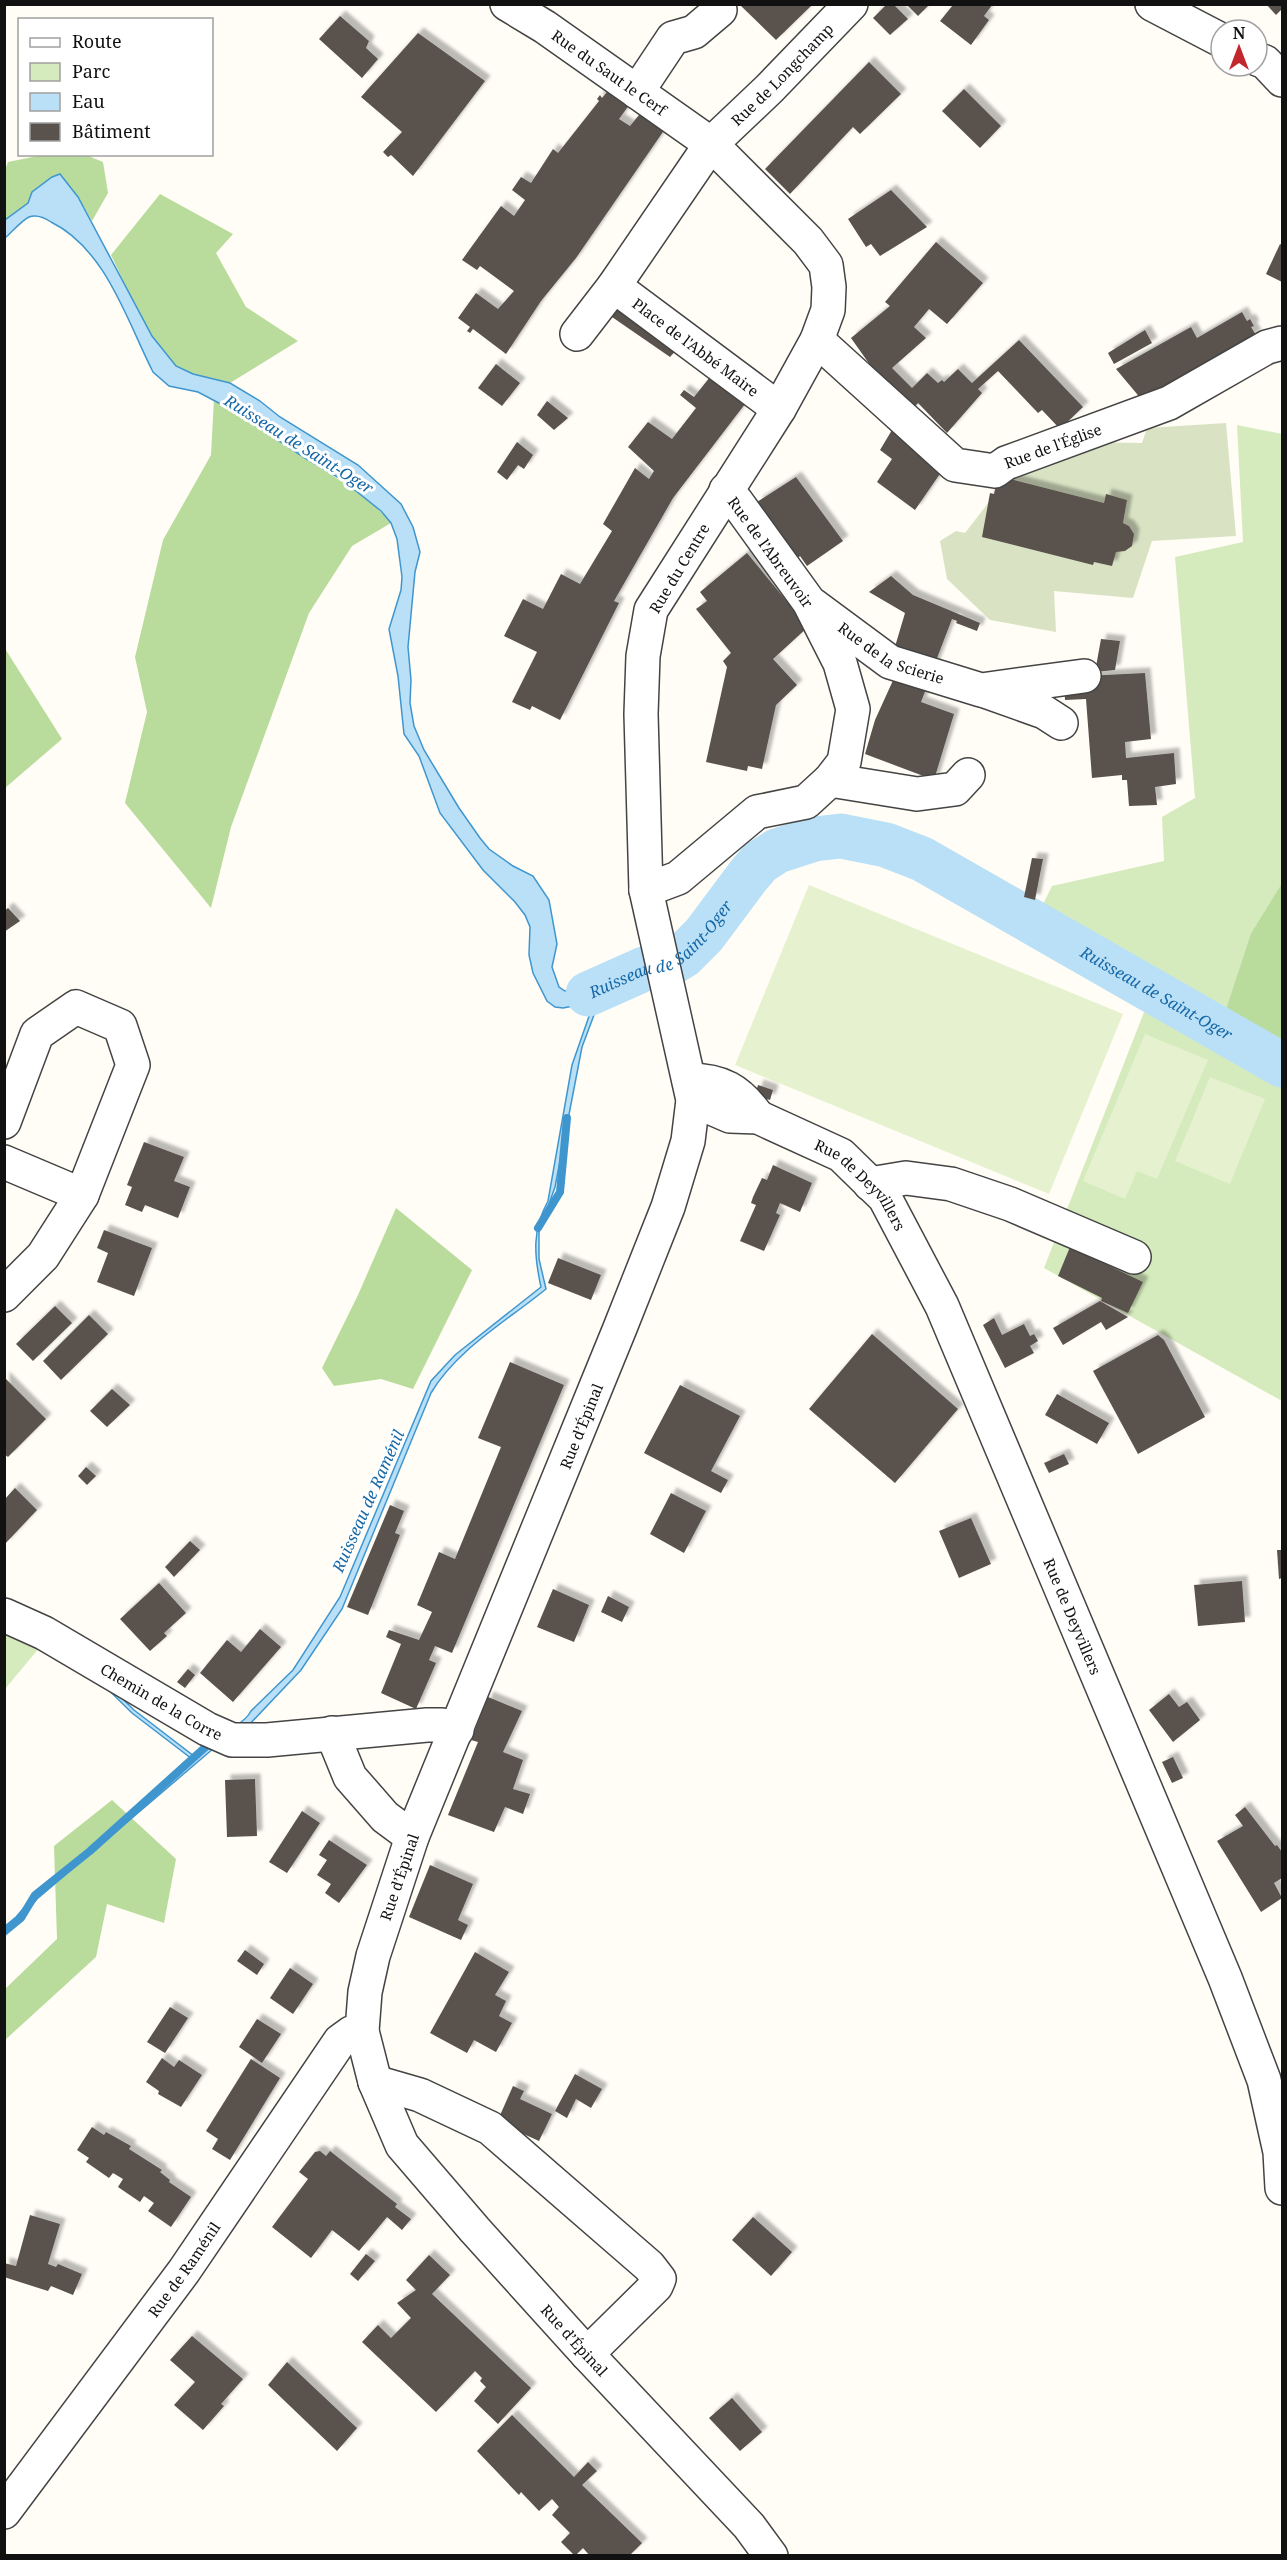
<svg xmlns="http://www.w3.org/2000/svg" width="1287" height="2560" font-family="'Noto Serif',serif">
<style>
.green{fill:#d5ebbd}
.forest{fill:#b9dc9c}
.cemetery{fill:#d9e3c4}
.pitch{fill:#e6f2cf}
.water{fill:#b9e0f7;stroke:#3f96cf;stroke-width:1.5}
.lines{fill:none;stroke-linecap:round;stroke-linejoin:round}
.stream{stroke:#3f96cf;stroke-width:8}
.river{stroke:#b9e0f7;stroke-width:45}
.building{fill:#5a524d;filter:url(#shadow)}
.minor-casing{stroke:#444;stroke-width:36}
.minor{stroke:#fff;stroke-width:33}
.labels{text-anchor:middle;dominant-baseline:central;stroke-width:6;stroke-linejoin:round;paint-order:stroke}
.street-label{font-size:15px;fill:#111;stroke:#fff}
.water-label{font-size:16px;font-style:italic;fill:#1768a6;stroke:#fff}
</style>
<defs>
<filter id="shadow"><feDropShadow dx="5.5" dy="-5.5" stdDeviation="1.5" flood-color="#0004"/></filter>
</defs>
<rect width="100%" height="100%" fill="#fffdf5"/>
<!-- green -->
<g class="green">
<polygon points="1237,425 1282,434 1282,883 1251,933 1223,1020 1209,1014 1153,980 1037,916 1052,886 1164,861 1162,817 1195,798 1175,557 1243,542"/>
<polygon points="1148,1002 1282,1076 1282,1401 1044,1268"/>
<polygon points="5,1628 40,1647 5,1689"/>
</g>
<!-- forest -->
<g class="forest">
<polygon points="47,154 86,155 103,162 108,193 92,221 78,197 59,174 52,177 32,192 28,203 5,220 5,170 8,162"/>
<path d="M160,194l73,40 -17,19 30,54 52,34 -68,42c-17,-6 -37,-6 -53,-16 -27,-18 -51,-82 -66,-112z"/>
<path d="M214,398c30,19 59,39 89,59 31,20 63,37 88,66l-39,23 -43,67 -78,214 -20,81 -86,-105 22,-91 -12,-55 28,-117 48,-85z"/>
<polygon points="4,647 62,739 5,788 4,788"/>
<polygon points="1282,883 1282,1076 1216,1040 1251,933"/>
<polygon points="396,1208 472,1270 413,1389 381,1379 334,1386 322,1368 358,1295"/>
<polygon points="112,1800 176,1859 164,1923 107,1904 96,1957 5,2040 5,1989 57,1939 54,1846"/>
</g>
<!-- cemetery -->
<polygon class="cemetery" points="1226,423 1236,536 1152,541 1133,598 1054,591 1056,632 990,620 947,579 940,541 956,531 965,533 1013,471 1086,442 1142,443 1147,428"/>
<!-- pitch -->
<g class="pitch">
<polygon points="809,885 1123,1014 1049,1194 735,1065"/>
<polygon points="1145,1034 1208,1060 1157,1179 1137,1171 1125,1199 1083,1181"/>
<polygon points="1210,1077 1265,1099 1230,1184 1175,1161"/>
</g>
<!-- water -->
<g class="water">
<path d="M60,174l18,23 74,139 24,30 17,8 37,9 30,18 20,16 78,48 43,39 12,23 7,25 -5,20 -7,75 3,33 -1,23 4,23 10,24 35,58 21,30 9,11 24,17 20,10 16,24 8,44 -5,23 7,20 6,4 12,1 15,-8 26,-20 24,-7 6,22 -48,20 -18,48 -27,140 -16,45v27l7,30c-39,32 -89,60 -115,104l-89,216 -41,61 -55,58 -25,14 -184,157 -16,19 -16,13v-5l11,-9 19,-22 55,-44 102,-92 -60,-46 -62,-61 8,3 56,55 60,46 9,-8 7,-14c16,-5 33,-8 41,-23l42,-41 47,-73 91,-216 24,-26 86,-68c-7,-32 -9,-57 7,-86l24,-136 22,-63 -31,6 -8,-1 -8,-6 -14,-28 -4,-18 1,-28 -5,-12 -10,-13 -32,-32 -43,-57 -21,-57 -15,-22 -6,-58 -9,-47 12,-39 1,-13 -5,-38 -6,-16 -10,-12 -40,-32 -36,-21 -73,-48 -34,-18 -29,-6 -16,-14c-26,-51 -47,-123 -102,-150 -6,-4 -14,-8 -22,-5 -8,4 -17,15 -24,21v-18l23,-17 4,-11 20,-15z"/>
<polygon points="1153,980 1209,1014 1223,1020 1216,1040 1148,1002"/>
</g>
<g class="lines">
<!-- stream -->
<g class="stream">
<polyline points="538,1228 560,1192 567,1118"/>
<polyline points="4,1932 21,1918 35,1895 90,1851 210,1743"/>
</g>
<!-- river -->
<path class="river" id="s1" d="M588,994l56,-25 24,-4 15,-9 21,-21 44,-59 12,-14 17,-11 37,-12 27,-3 45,9 36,14 360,206"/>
</g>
<!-- building -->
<g class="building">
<polygon points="739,4 813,4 776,40"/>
<polygon points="887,4 893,4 908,19 890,35 873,18"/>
<polygon points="906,4 930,4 918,16"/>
<polygon points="1266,4 1282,4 1282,9 1276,15"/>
<polygon points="953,5 992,5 984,16 989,20 971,45 940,21"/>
<polygon points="340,16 369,41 366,48 378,59 362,78 319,39"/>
<polygon points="418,33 485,81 413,176 391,155 388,157 383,152 402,132 361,97"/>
<polygon points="869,62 901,94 860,134 853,127 790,194 765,169"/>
<polygon points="612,86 632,101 619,119 630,126 644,109 667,126 576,258 541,301 506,354 473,329 470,333 467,331 470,327 458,318 476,293 498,309 514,291 480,266 477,270 462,260 501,206 514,216 525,200 512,190 521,177 531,183 553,149 558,153 599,101 597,99 600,95 602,98"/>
<polygon points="964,89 1001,126 980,148 942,111"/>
<polygon points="891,190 927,227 880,256 871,244 866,247 848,219"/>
<polygon points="936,242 983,283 947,324 929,309 914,327 926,338 892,368 912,388 927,373 938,383 942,380 944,382 958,369 972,383 1019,340 1083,407 1060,429 1042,410 1038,413 998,371 978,389 982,393 947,433 918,403 910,412 880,379 851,338 890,306 885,302"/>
<polygon points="1280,244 1282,245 1282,282 1266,274"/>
<polygon points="624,301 681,345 670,357 612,317"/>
<polygon points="1242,312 1247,321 1250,319 1254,326 1251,327 1256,335 1142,400 1116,369 1191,327 1197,338"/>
<polygon points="1145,330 1152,343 1114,364 1108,353"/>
<polygon points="496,364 520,383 502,406 478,388"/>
<polygon points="714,372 745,404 673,498 614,601 619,603 560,720 532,706 530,710 512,702 537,652 504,636 523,599 543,609 561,574 580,584 612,531 603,524 635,468 649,479 654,471 628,447 648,422 672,439 696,408 680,395 684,390 694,397"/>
<polygon points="547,401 568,418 554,430 537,415"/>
<polygon points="892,430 944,468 915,510 877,482 892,459 880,450"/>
<polygon points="517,442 533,455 524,469 518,465 507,480 497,472"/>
<polygon points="998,476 1104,503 1106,494 1127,500 1123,523 1129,526 1134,534 1132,546 1125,551 1116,552 1112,566 1094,562 1093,565 982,537 990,493 994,494"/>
<polygon points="796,477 843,541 807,566 800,556 798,558 757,502"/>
<polygon points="747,553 808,627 773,659 797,685 776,705 762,769 748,766 747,771 706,762 727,667 723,661 731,653 696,609 707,601 700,592"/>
<polygon points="891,576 913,595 980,623 977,631 956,623 957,621 952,619 934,666 894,650 905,613 869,592"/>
<polygon points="1101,639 1120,641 1115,670 1095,672"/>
<polygon points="900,665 931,676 921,702 954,714 934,780 865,754 875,720"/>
<polygon points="1145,673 1151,739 1125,742 1126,758 1174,753 1176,784 1155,787 1157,805 1129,806 1127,780 1122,780 1122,775 1092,778 1086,699 1065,700 1064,683 1085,676"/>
<polygon points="1032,858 1043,859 1035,900 1024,897"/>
<polygon points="8,908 20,921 4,932 4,911"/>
<polygon points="758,1085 773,1090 770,1100 755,1095"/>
<polygon points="144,1142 184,1157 174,1181 190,1187 178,1218 145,1205 142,1212 125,1205 132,1187 127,1185"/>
<polygon points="773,1165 812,1183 800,1212 780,1203 776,1213 780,1215 764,1251 740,1241 756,1205 751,1203 753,1197 762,1178 767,1180"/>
<polygon points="104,1230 152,1248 134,1296 97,1282 108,1253 97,1248"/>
<polygon points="1070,1247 1143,1282 1128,1313 1101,1301 1102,1298 1058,1276"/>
<polygon points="558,1258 601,1275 591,1300 548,1283"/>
<polygon points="1100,1301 1128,1317 1106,1330 1101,1322 1063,1345 1053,1328"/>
<polygon points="55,1306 72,1323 33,1361 16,1344"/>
<polygon points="89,1315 108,1334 61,1380 43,1361"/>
<polygon points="994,1318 1002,1335 1024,1324 1030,1336 1034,1334 1038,1341 1030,1346 1034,1353 1005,1368 983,1325"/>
<polygon points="872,1334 958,1409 895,1483 809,1409"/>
<polygon points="1158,1335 1164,1340 1205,1417 1138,1454 1093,1371"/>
<polygon points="510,1362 564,1385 452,1653 435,1646 429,1660 436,1663 416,1709 381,1693 401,1644 386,1637 389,1630 419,1640 432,1612 417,1605 439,1552 455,1559 501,1447 478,1438"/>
<polygon points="4,1377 46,1419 8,1457 4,1454"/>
<polygon points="680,1385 740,1416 711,1471 728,1480 721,1493 644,1453"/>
<polygon points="112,1389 130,1405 107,1427 90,1411"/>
<polygon points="1057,1394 1109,1423 1097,1444 1045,1415"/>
<polygon points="1064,1454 1069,1464 1049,1473 1044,1463"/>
<polygon points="86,1467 96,1476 87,1485 78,1476"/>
<polygon points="15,1488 37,1510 4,1545 4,1500"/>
<polygon points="671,1493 706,1511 684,1553 650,1534"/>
<polygon points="390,1505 404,1511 395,1533 400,1535 368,1615 347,1607"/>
<polygon points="971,1518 991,1564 959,1578 939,1531"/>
<polygon points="190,1541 200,1550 174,1577 165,1567"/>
<polygon points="1277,1550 1282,1550 1282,1578 1279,1579"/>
<polygon points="1242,1581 1245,1622 1198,1626 1194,1585"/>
<polygon points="159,1583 186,1613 164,1633 167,1636 150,1651 120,1619"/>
<polygon points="553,1589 589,1605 574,1642 537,1627"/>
<polygon points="608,1596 629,1607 622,1622 601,1612"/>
<polygon points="260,1629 281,1647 233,1702 200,1673 227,1640 241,1652"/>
<polygon points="188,1669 195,1675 185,1688 177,1682"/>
<polygon points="1169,1694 1179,1707 1187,1702 1200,1720 1173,1742 1149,1710"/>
<polygon points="488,1697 522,1711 503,1752 523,1760 513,1789 530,1794 523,1814 505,1807 494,1832 448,1815 478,1742 471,1740"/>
<polygon points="1173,1757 1183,1778 1172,1783 1162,1762"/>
<polygon points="255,1779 257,1836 227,1837 225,1780"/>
<polygon points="1245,1807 1275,1846 1277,1845 1282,1852 1282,1878 1274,1883 1282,1898 1261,1912 1217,1841 1243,1826 1235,1815"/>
<polygon points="302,1811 320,1823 287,1873 269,1862"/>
<polygon points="329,1840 367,1865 339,1903 325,1893 331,1884 317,1875 327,1860 319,1855"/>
<polygon points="430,1865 473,1884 458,1920 468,1925 461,1940 409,1917"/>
<polygon points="245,1950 264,1964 257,1975 237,1961"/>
<polygon points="475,1952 509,1972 495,1995 506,2001 499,2016 512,2023 496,2052 474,2040 467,2053 430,2033"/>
<polygon points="290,1968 313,1984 293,2014 270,1998"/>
<polygon points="170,2007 188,2018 165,2053 147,2042"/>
<polygon points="257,2019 281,2034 262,2063 239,2047"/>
<polygon points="162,2058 174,2067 179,2060 202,2075 181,2107 158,2094 159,2091 146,2082"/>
<polygon points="251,2059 280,2078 230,2160 212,2149 218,2139 206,2131"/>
<polygon points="575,2074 602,2089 591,2108 576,2099 567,2118 555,2111"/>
<polygon points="513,2086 524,2091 520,2099 552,2114 539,2141 497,2122"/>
<polygon points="92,2127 104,2135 106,2132 131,2146 129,2149 162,2170 160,2172 170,2180 169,2182 191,2197 171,2227 148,2211 154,2203 144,2196 140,2202 118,2187 123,2179 113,2173 109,2178 86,2162 89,2158 77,2150"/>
<polygon points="320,2151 326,2156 330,2151 397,2204 395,2207 411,2219 402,2230 387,2217 359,2251 332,2230 311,2258 272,2227 308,2179 299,2172 315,2152"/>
<polygon points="30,2215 60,2224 48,2264 56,2267 58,2264 82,2274 73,2295 51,2286 48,2291 4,2277 4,2263 16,2266"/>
<polygon points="753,2217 792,2252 771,2276 732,2240"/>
<polygon points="366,2254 375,2261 358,2281 350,2274"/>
<polygon points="429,2255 450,2275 432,2294 531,2388 498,2424 474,2401 486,2387 480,2381 482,2378 475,2371 436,2412 362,2342 378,2325 391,2338 411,2318 397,2303 416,2290 406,2280"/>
<polygon points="192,2336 243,2379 221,2404 224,2406 203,2430 174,2405 195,2382 170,2360"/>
<polygon points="287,2362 357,2428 337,2451 268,2385"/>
<polygon points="732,2398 762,2432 740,2451 709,2418"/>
<polygon points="512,2415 574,2477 588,2462 597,2471 582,2485 642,2543 629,2556 590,2556 583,2548 575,2556 561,2542 570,2533 552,2515 559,2507 552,2499 539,2511 521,2492 519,2495 477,2451"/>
</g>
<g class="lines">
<!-- minor casing -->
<g class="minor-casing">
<g id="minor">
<path id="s2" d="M507,4l38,23 166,117 97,97 18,24 3,22 -1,23 -11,30 -38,69 -128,201 -8,46 -2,58 5,176 47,210 -5,41 -20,66 -48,121 -208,509 -39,119 -8,36 -3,39 13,51 27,63 73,85 112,124 162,172 22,30"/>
<polyline points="1152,4 1221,40"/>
<polyline points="1257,59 1265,62 1282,80"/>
<polyline points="637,92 673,38 694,32 720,10"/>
<path id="s3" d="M614,286l165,123"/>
<path id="s4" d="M577,334l37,-48 97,-142 58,-55 82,-85"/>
<path id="s5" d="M817,340l138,125 40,6 11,-8 163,-60 98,-56 15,-4"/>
<path id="s6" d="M813,605l77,57 91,28 103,-14"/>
<polyline points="985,691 1044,712 1061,723"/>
<polyline points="830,780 917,794 955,789 968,775"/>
<polyline points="646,890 678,878 757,812 806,802 830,780 844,762 853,709 840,663 809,602 736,501 726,490"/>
<path d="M689,1080c32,0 50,10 69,37"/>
<path id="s7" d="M693,1100l37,16 28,1 83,38 44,43 57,108 283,672 39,102 16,72 2,36"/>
<polyline points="4,1122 37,1034 76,1007 120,1026 133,1065 82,1195 43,1256 4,1295"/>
<polyline points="4,1162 82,1195"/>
<polyline points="870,1184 906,1178 951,1184 1010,1204 1134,1257"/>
<path id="s8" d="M4,1615l40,18 163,96 25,11h35l160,-15h15l15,5"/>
<polyline points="332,1733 350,1777 385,1817 412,1837"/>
<polyline points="375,2082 420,2095 490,2128 649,2266 659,2279 656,2286 587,2354"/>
<path id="s9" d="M4,2512l180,-241 156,-230 11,-8 11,-2"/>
</g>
</g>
<!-- minor -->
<use href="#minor" class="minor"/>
</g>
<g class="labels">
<!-- street labels -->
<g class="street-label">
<text stroke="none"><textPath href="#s2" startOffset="123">Rue du Saut le Cerf</textPath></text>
<text stroke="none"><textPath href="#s4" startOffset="332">Rue de Longchamp</textPath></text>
<text stroke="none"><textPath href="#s3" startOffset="102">Place de l'Abbé Maire</textPath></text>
<text stroke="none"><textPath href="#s5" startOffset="290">Rue de l'Église</textPath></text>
<text transform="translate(771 552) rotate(54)">Rue de l’Abreuvoir</text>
<text transform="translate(679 568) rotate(-59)">Rue du Centre</text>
<text stroke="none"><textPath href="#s6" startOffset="93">Rue de la Scierie</textPath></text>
<text stroke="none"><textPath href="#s7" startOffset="194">Rue de Deyvillers</textPath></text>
<text transform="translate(581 1426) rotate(-68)">Rue d’Épinal</text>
<text stroke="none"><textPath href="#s7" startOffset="680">Rue de Deyvillers</textPath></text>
<text stroke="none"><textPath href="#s8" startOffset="180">Chemin de la Corre</textPath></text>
<text transform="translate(399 1877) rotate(-71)">Rue d’Épinal</text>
<text stroke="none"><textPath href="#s9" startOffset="302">Rue de Raménil</textPath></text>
<text stroke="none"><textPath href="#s2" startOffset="2678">Rue d’Épinal</textPath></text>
</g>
<!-- water labels -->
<g class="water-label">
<text transform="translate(299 444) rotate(32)">Ruisseau de Saint-Oger</text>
<text stroke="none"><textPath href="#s1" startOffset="88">Ruisseau de Saint-Oger</textPath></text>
<text stroke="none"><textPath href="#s1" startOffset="666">Ruisseau de Saint-Oger</textPath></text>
<text transform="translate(368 1501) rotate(-66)">Ruisseau de Raménil</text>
</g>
</g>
<!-- border -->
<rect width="1287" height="2560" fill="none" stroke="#111111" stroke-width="12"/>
<!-- legend -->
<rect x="18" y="18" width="195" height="138" fill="#ffffff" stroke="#a0a0a0" stroke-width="1.5"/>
<rect x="30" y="38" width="30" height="9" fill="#ffffff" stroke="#a0a0a0" stroke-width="1.5"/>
<text x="72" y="48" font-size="18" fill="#111111">Route</text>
<rect x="30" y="63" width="30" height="18" fill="#d5ebbd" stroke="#a0a0a0" stroke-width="1.5"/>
<text x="72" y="78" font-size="18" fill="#111111">Parc</text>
<rect x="30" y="93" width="30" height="18" fill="#b9e0f7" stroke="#a0a0a0" stroke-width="1.5"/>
<text x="72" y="108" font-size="18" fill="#111111">Eau</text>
<rect x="30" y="123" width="30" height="18" fill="#5a524d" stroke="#a0a0a0" stroke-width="1.5"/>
<text x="72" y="138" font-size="18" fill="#111111">Bâtiment</text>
<!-- north arrow -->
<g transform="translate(1239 48)"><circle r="28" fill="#ffffff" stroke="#a0a0a0" stroke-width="1.5"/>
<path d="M0-4.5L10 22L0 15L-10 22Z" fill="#c4262e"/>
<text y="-9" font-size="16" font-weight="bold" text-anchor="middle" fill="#111111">N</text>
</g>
</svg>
